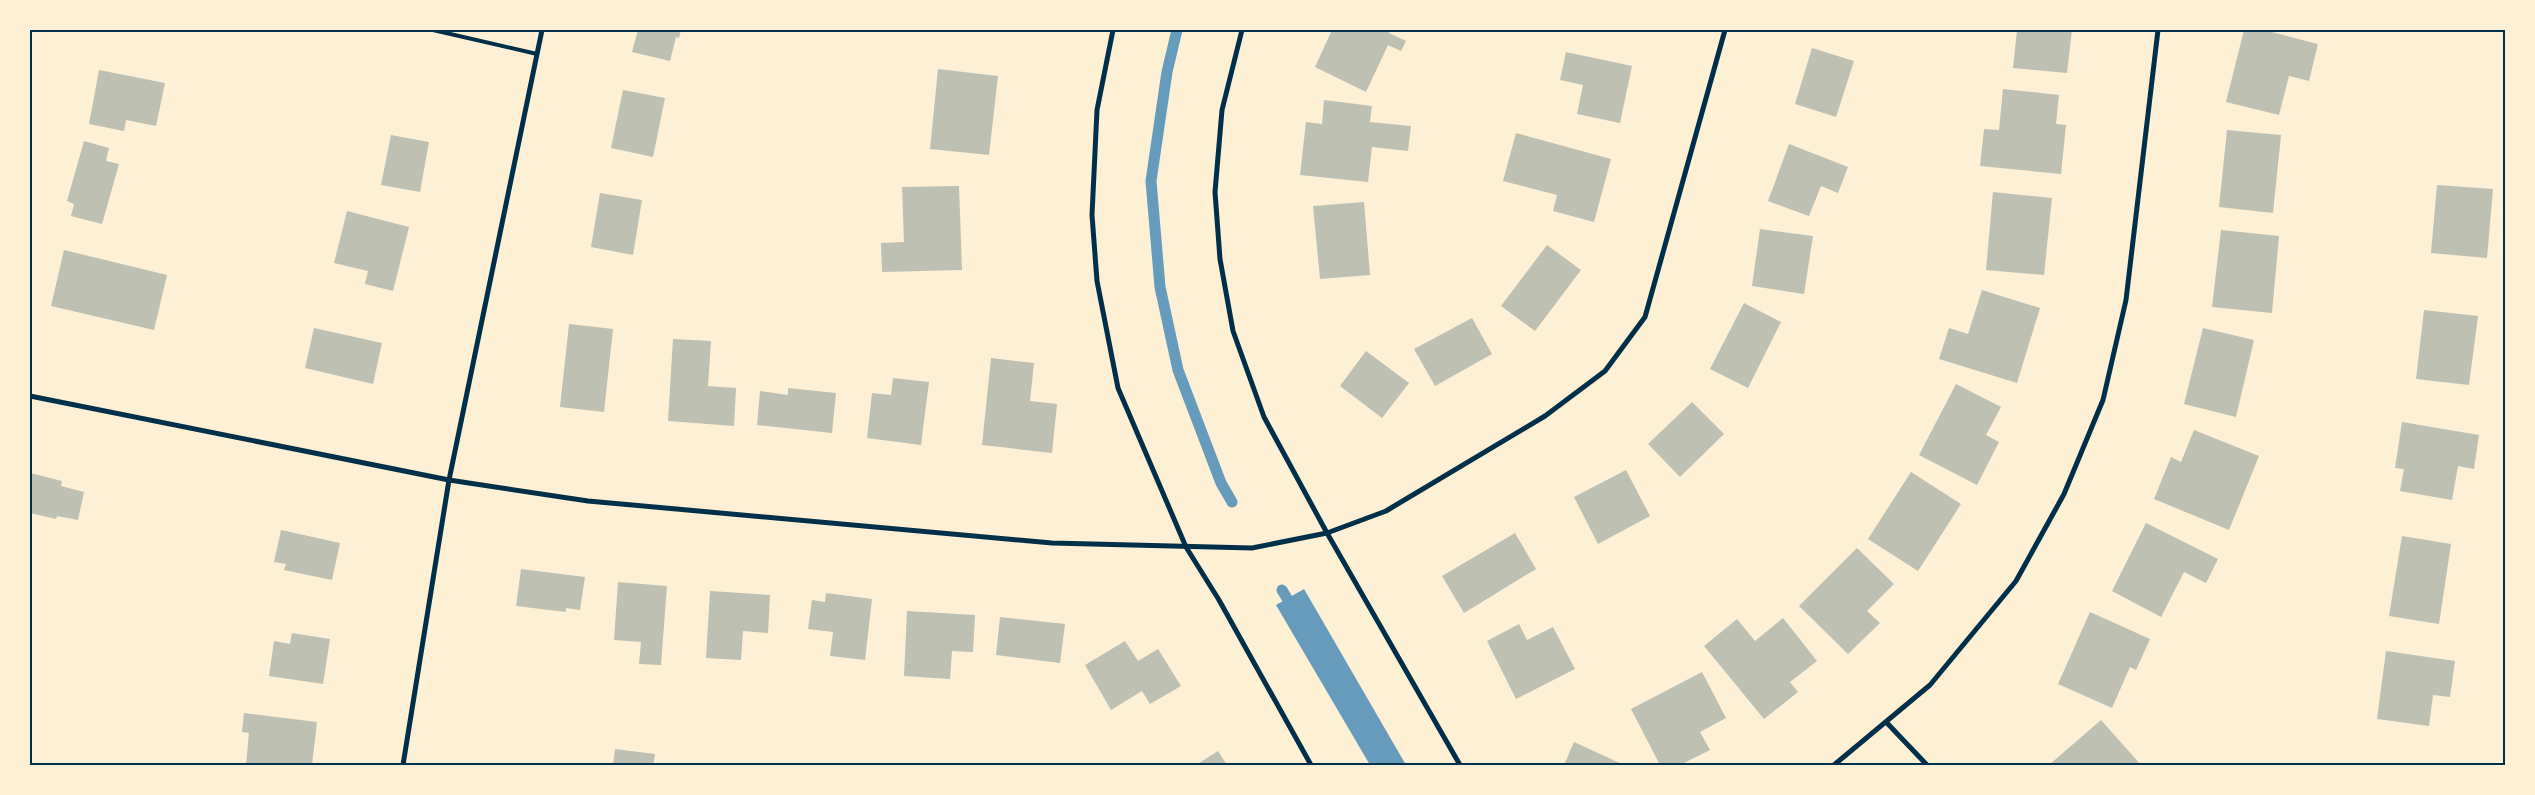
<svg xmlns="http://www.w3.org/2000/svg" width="2535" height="795" font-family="'PT Sans',sans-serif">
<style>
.water{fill:#669bbc}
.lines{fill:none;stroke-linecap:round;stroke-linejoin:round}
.stream{stroke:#669bbc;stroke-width:11}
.building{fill:#bec0b2}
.service{stroke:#003049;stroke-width:4}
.minor{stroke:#003049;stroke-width:5}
.neatline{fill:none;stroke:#003049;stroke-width:2}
</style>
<rect width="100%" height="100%" fill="#fdf0d5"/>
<!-- water -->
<polygon class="water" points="1304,589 1406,765 1370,765 1276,605"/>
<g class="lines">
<!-- stream -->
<g class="stream">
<polyline points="1177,30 1167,72 1151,181 1160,287 1178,370 1221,483 1232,502"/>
<polyline points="1282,590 1294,610"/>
</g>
</g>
<!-- building -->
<g class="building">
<polygon points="638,30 681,30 679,38 676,37 670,61 632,52"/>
<polygon points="1332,30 1390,30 1389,33 1406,41 1401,51 1388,45 1366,92 1315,67"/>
<polygon points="2017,30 2072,30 2067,73 2013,68"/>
<polygon points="2244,30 2264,30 2318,44 2309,81 2289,76 2279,115 2226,102"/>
<polygon points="1812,48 1854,61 1836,117 1795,104"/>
<polygon points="1566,52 1632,66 1620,123 1577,114 1583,85 1560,80"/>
<polygon points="938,69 998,76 989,155 930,149"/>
<polygon points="99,70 165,83 156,126 126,120 124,131 89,124"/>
<polygon points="2003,89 2059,95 2056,124 2066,125 2061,174 1980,166 1984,129 1999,130"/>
<polygon points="623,90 665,98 653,157 611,148"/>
<polygon points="1324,100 1372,106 1370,122 1411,126 1408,151 1372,147 1368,182 1300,175 1306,122 1322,124"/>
<polygon points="2227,130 2281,135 2273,213 2219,207"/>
<polygon points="1516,133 1611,159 1594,222 1553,211 1557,195 1503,181"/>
<polygon points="391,135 429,142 420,192 381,185"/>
<polygon points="84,141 109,148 106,161 119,164 102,224 71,216 74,204 67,201"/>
<polygon points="1789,144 1848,167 1838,193 1821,186 1809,216 1768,201"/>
<polygon points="2437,185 2493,189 2487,258 2431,253"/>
<polygon points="959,186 962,270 882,272 881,243 904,242 902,187"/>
<polygon points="1993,192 2052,198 2044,275 1986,270"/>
<polygon points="600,193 642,200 633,255 591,247"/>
<polygon points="1364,202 1370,275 1320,279 1313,206"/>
<polygon points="347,211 409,227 393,291 365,284 368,271 334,263"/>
<polygon points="1760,229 1813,236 1804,294 1752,286"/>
<polygon points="2221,230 2279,236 2272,313 2212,307"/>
<polygon points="1547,245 1581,270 1535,331 1501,306"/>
<polygon points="64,250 167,275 154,330 51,306"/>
<polygon points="1982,290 2040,308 2017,383 1939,359 1949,328 1968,334"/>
<polygon points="1744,303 1781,322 1748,388 1710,369"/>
<polygon points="2424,310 2478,316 2469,385 2416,379"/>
<polygon points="1472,318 1492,354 1435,386 1414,349"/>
<polygon points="569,324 613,329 604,412 560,407"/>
<polygon points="314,328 382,343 373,384 305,368"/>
<polygon points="2203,328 2254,340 2236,417 2184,404"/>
<polygon points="673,339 711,341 708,386 736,388 734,426 668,421"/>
<polygon points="1366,351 1409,383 1382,418 1340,386"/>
<polygon points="991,358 1034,363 1030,401 1057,404 1052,453 982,445"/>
<polygon points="893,378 929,382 921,445 867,438 872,393 891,395"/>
<polygon points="1956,384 2001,407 1986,435 1999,442 1977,485 1919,455"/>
<polygon points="788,388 836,393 832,433 757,425 760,391 788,395"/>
<polygon points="1692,402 1724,434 1680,477 1648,444"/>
<polygon points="2402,422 2479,435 2474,469 2458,466 2452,500 2400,491 2404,469 2395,468"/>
<polygon points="2194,430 2259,456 2229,530 2154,499 2171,457 2181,462"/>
<polygon points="1626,470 1650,516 1598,544 1574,497"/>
<polygon points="1911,472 1961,504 1918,571 1868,539"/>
<polygon points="30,473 62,481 61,486 84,492 78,520 57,516 56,519 30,513"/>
<polygon points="2146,523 2218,559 2206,583 2184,572 2161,617 2112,591"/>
<polygon points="281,530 340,543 332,580 284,570 286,564 274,562"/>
<polygon points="1515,533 1536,569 1464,613 1442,576"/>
<polygon points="2402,536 2451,544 2439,624 2389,616"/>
<polygon points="1857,548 1894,584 1867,611 1880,623 1848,654 1799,606"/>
<polygon points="521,569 585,577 580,610 566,608 566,612 516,606"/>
<polygon points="618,582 667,586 661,665 639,664 641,642 614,640"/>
<polygon points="710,591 770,595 768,633 743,631 741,660 706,658"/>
<polygon points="826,593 872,599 865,660 830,656 833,632 808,629 812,600 825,602"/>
<polygon points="907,611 975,615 973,652 952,651 950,679 904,676"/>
<polygon points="2090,612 2150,639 2136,670 2130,667 2112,708 2058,684"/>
<polygon points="1000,617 1065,624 1060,663 996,655"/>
<polygon points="1783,618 1817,661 1790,682 1798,692 1764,719 1704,646 1737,619 1755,641"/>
<polygon points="1519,624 1527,640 1553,627 1575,669 1516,699 1487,641"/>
<polygon points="292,633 330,639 323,684 269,676 274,641 290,644"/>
<polygon points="1125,641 1138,661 1158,649 1181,686 1150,704 1142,691 1111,710 1085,665"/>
<polygon points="2386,651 2455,661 2450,697 2433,695 2429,726 2377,719"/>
<polygon points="1702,672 1726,718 1700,732 1710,750 1680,765 1660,765 1631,709"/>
<polygon points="244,713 317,722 312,765 246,765 249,733 242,732"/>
<polygon points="2101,720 2141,765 2049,765"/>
<polygon points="1574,742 1624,765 1564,765"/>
<polygon points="615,749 655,754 653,765 613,765"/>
<polygon points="1218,751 1227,765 1196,765"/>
</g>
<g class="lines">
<!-- service -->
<polyline class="service" points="433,30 537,54"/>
<!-- minor -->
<g class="minor">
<polyline points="1113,30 1097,110 1092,215 1097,281 1118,388 1186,547 1219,600 1311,765"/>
<polyline points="1242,30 1222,110 1215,192 1220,259 1233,331 1264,417 1327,533 1460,765"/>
<polyline points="30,396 449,480 588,501 1052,543 1252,548 1327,533 1386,511 1545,416 1605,371 1645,317 1725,30"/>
<polyline points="1887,723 1927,765"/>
<polyline points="403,765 449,480 542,30"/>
<polyline points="1834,765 1930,685 2016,581 2064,494 2103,400 2126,300 2158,30"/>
</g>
</g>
<!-- border -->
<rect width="2535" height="795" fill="none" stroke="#fdf0d5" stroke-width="62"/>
<rect x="31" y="31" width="2473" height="733" class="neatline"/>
</svg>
